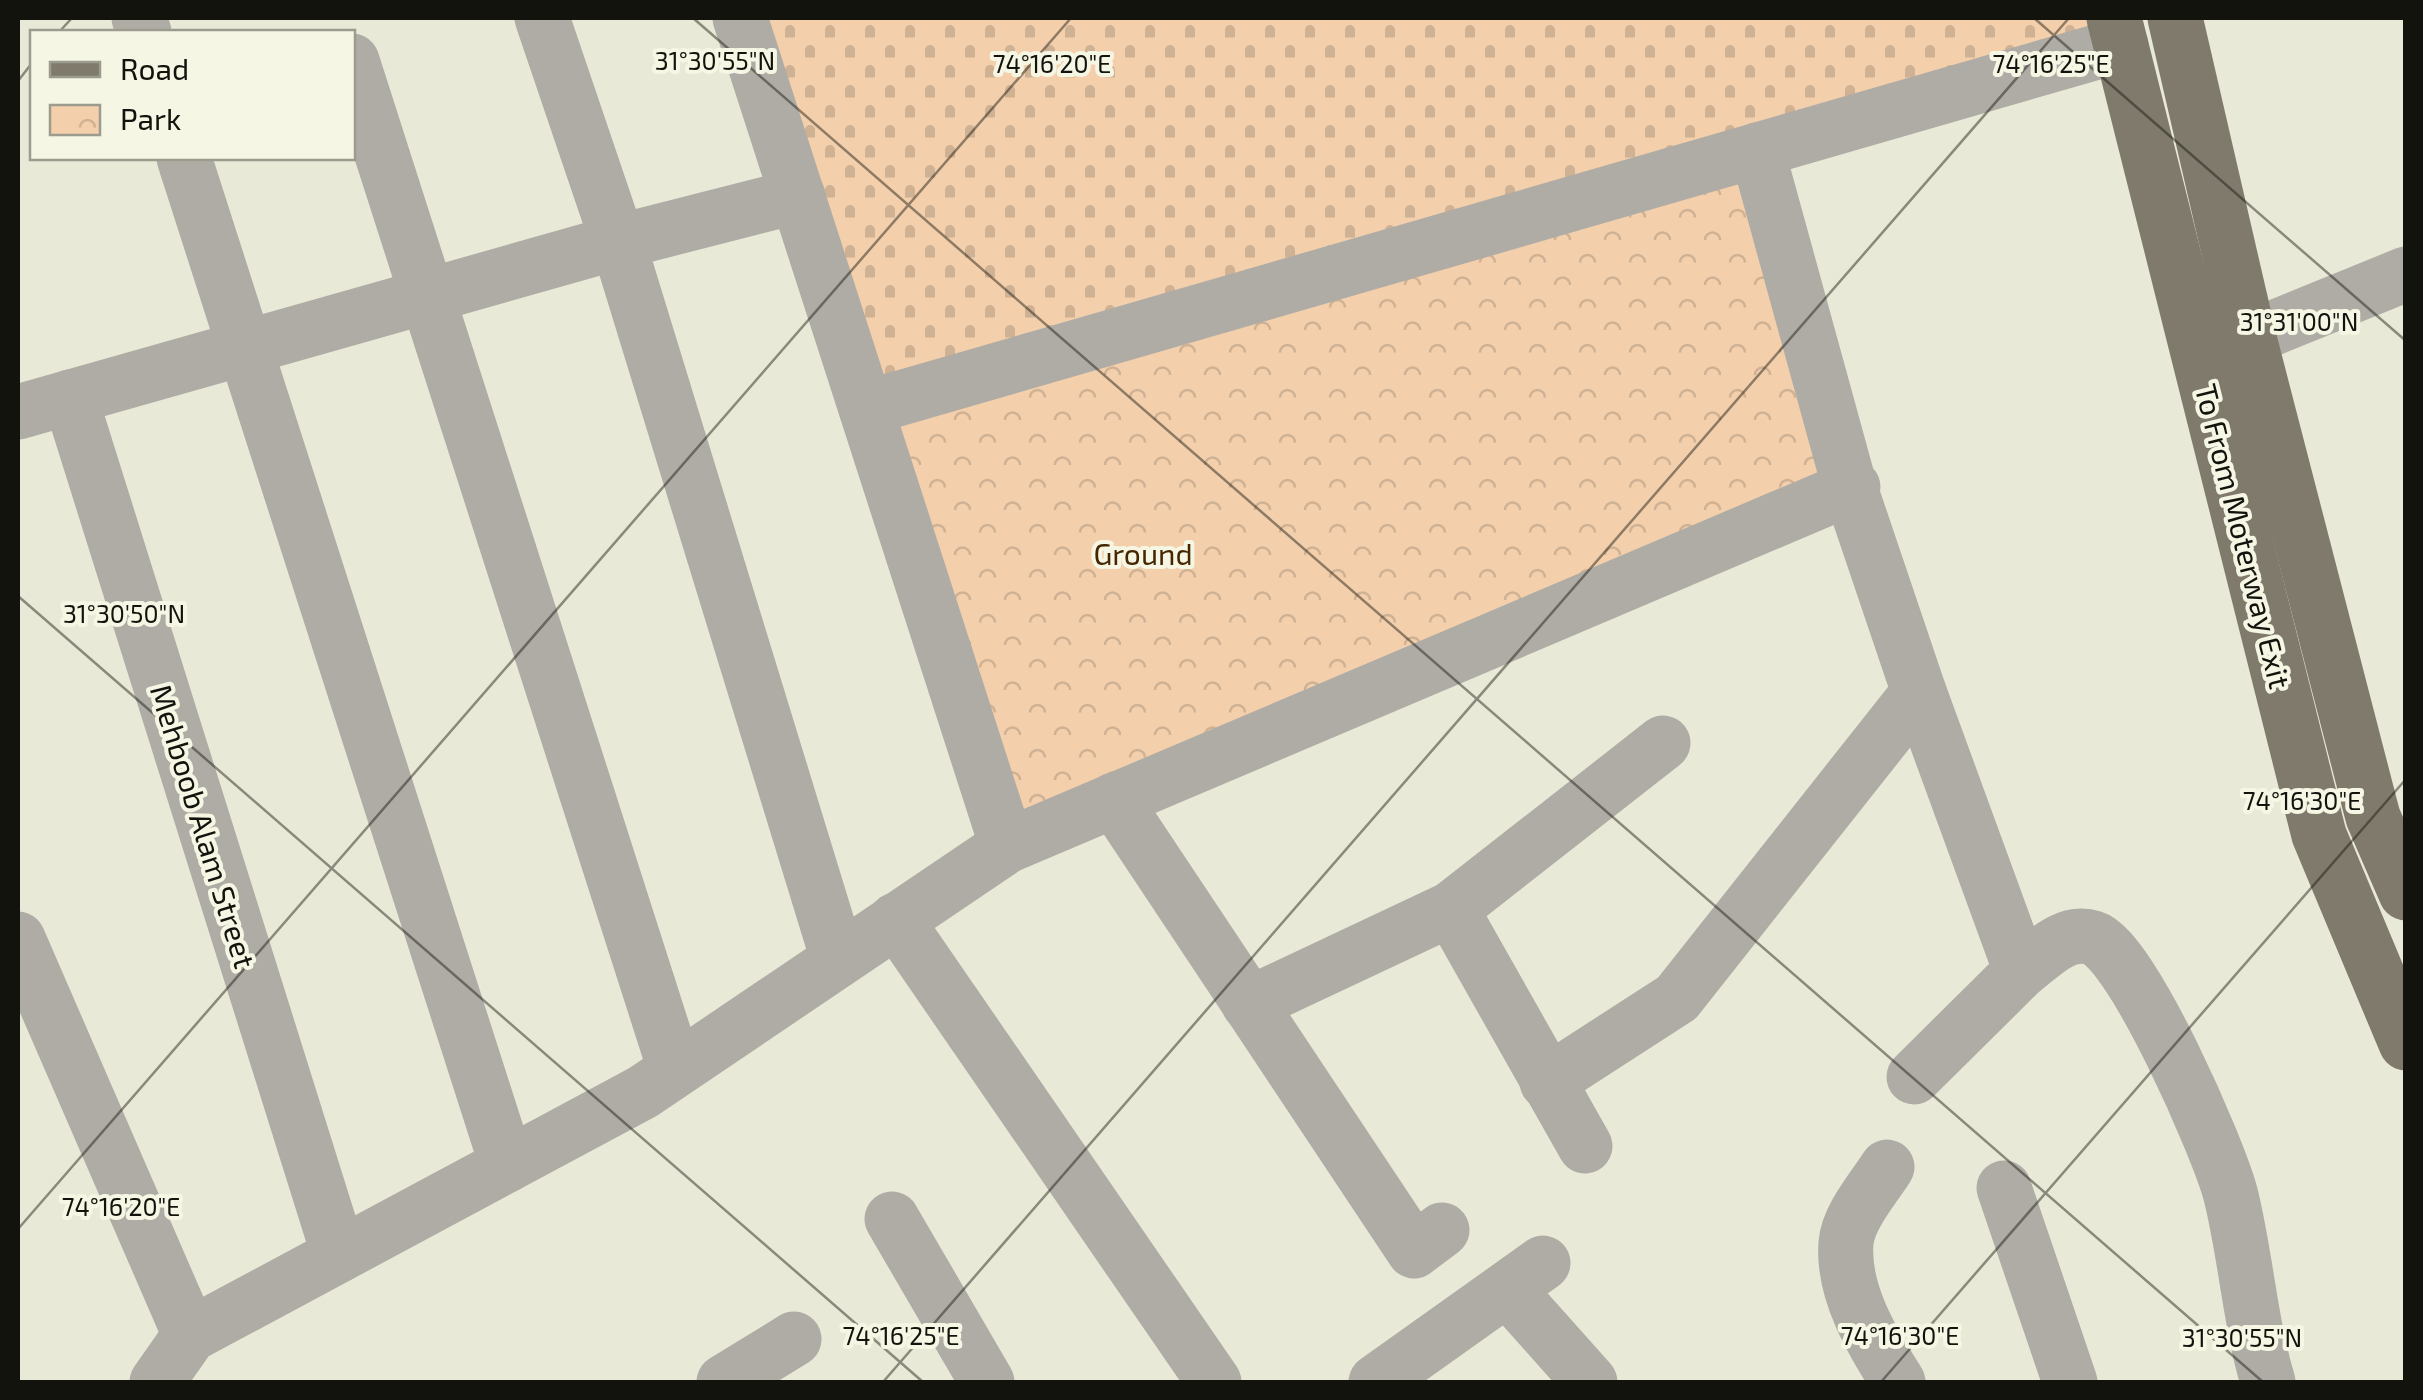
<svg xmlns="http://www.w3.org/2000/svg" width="2423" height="1400" font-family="'Exo 2',sans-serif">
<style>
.cemetery{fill:url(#cemetery-stones)}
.park{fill:url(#park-crowns)}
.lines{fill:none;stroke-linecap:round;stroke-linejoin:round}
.minor{stroke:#afaca5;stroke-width:55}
.major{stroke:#807a6d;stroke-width:55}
.ticks{fill:none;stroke:#13130d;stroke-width:2.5;stroke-opacity:0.45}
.labels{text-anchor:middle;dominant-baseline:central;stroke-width:8;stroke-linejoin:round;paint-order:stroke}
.street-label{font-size:30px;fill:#13130d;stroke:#f6f6e4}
.park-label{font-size:30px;fill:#452600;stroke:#f6f6e4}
.ticks-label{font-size:25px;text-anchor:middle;fill:#13130d;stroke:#f6f6e4;stroke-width:8;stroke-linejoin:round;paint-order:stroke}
</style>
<defs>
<pattern id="cemetery-stones" width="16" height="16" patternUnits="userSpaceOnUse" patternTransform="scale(2.5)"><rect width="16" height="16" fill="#f3cfac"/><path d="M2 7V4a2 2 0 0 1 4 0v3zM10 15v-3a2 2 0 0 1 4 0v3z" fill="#cfb193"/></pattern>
<pattern id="park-crowns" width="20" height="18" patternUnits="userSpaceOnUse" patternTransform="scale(2.5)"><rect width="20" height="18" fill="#f3cfac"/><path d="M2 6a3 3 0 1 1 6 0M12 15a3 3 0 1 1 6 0" fill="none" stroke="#cfb193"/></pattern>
</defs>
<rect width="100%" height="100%" fill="#e9e9d7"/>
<!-- cemetery -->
<polygon class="cemetery" points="740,18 2114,18 2121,45 866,408"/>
<!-- park -->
<polygon class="park" points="1757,150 1853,487 1007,846 866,408"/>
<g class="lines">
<!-- minor -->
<g class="minor">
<polyline points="139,18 144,32"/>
<polyline points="542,18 618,242 838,959"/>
<polyline points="740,18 1007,846"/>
<polyline points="352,61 675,1069"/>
<polyline points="1757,150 1850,488 1919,692 2021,971 1914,1077"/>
<polyline points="184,158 507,1165"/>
<polyline points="2249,338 2406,274"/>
<polyline points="70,397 339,1255"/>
<polyline points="866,408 2121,45"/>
<polyline points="18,412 618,242 798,196"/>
<polyline points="1114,800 1414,1251 1442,1230"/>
<polyline points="1451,909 1585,1146"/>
<polyline points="896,920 1214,1382"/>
<polyline points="18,939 190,1335"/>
<path d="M2021,971c21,-16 44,-42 72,-33 39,12 127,213 138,258 15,61 19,126 37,186"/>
<polyline points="1249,1004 1451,909 1663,743"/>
<polyline points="1547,1082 1677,998 1919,692"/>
<path d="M1887,1167c-14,22 -39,50 -41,76 -4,49 27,100 52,139"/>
<polyline points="2004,1188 2070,1382"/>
<polyline points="892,1219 987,1382"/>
<polyline points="1507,1289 1590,1382"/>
<polyline points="157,1382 190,1335 643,1092 1007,846 1853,487"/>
<polyline points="724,1382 794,1339"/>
<polyline points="1376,1382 1543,1263"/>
</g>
<!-- major -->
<g class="major">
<polyline points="2114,18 2319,835 2406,1043"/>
<polyline points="2175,18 2249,338 2373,817 2406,893"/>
</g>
</g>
<!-- ticks -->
<path class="ticks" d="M693,18l1570,1364M2034,18l372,323M59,32l13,-14M18,81l14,-18M18,596l905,786M18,1229l1053,-1211M883,1382l1186,-1364M1881,1382l525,-603"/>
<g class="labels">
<!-- street labels -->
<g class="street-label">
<text transform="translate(2244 536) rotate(76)">To From Moterway Exit</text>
<text transform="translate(204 826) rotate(73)">Mehboob Alam Street</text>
</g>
<!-- park labels -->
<g class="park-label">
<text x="1143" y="553">Ground</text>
</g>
</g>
<g class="ticks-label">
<text x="715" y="70">31°30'55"N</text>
<text x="1052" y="73">74°16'20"E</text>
<text x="2051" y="73">74°16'25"E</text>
<text x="2299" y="331">31°31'00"N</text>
<text x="124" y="623">31°30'50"N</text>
<text x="2302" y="810">74°16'30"E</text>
<text x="121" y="1216">74°16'20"E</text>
<text x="901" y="1345">74°16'25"E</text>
<text x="1900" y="1345">74°16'30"E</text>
<text x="2242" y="1347">31°30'55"N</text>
</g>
<!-- border -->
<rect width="2423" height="1400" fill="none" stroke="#13130d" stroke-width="40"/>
<!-- legend -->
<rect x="30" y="30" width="325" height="130" fill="#f6f6e4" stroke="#9b9b8e" stroke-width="2.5"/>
<rect x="50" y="62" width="50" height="15" fill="#807a6d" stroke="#9b9b8e" stroke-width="2.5"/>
<text x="120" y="80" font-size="30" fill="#13130d">Road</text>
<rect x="50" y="105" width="50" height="30" fill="url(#park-crowns)" stroke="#9b9b8e" stroke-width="2.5"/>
<text x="120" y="130" font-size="30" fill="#13130d">Park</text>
</svg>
